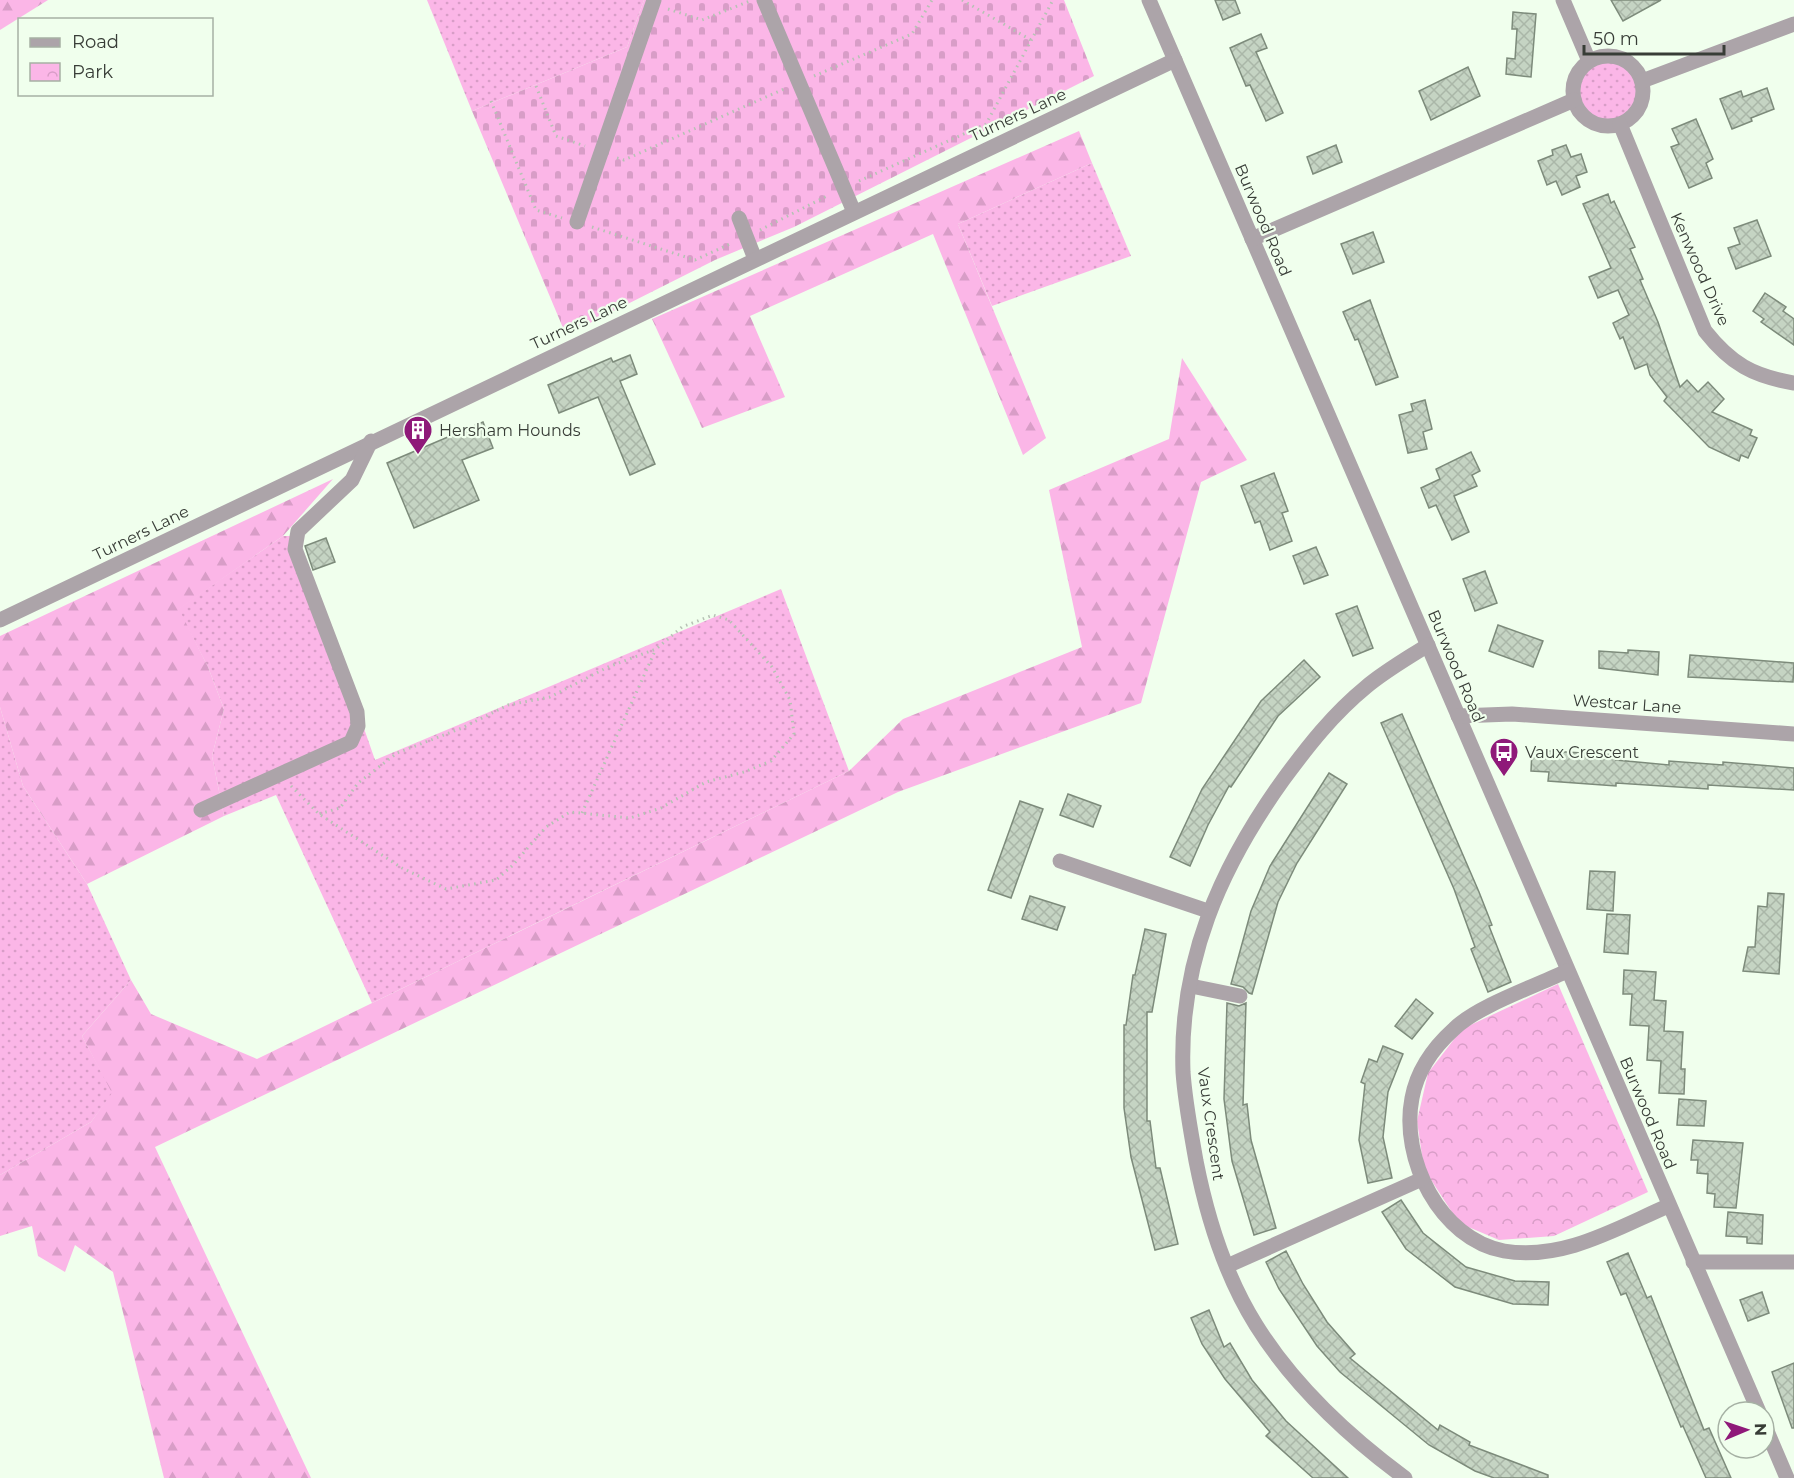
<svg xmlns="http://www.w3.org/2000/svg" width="1794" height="1478" font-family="Montserrat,sans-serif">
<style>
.grass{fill:url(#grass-dots)}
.forest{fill:url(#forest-firs)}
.cemetery{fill:url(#cemetery-stones)}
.park{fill:url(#park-crowns)}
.building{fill:url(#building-cross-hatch);stroke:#7d8b7b;stroke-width:1.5}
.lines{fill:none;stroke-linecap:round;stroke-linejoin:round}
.path{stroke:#b6c2b4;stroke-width:3;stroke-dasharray:1.5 4.5;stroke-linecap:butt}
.minor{stroke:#aca4a9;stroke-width:15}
.labels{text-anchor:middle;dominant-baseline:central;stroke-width:4.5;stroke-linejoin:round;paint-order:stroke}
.street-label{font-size:16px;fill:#383d37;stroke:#f0ffed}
.poi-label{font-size:16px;fill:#383d37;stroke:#f0ffed;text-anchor:start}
</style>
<defs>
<pattern id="grass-dots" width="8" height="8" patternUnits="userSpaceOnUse" patternTransform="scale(1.5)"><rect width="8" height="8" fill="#fbb6e7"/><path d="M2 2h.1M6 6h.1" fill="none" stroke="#d89dc7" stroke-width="1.8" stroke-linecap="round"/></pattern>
<pattern id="forest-firs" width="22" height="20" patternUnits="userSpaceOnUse" patternTransform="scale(1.5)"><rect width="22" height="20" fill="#fbb6e7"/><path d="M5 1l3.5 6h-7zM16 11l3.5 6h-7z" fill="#d89dc7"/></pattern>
<pattern id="cemetery-stones" width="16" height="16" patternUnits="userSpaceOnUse" patternTransform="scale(1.5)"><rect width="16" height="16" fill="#fbb6e7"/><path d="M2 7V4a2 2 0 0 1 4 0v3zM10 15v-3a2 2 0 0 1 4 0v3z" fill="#d89dc7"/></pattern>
<pattern id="park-crowns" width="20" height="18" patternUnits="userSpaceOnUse" patternTransform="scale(1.5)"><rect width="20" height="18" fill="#fbb6e7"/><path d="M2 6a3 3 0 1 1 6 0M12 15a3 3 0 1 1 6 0" fill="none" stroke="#d89dc7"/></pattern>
<pattern id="building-cross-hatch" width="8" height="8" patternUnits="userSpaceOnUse" patternTransform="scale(1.5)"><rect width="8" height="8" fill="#c5d4c3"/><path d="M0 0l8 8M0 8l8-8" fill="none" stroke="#aab7a8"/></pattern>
</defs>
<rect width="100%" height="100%" fill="#f0ffed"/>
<!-- grass -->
<g class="grass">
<polygon points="427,0 644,0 627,47 472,111"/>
<circle cx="1609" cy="91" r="29"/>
<polygon points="1092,163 1131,256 992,306 958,224"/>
<polygon points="283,536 297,536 375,760 781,589 849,771 372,1003 276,795 224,816 212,756 224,709 208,667 178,609"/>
<polygon points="0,707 23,786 87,884 131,980 82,1036 113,1093 91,1122 0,1175"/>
</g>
<!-- forest -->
<g class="forest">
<polygon points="0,0 48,0 0,30"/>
<polygon points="1079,131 1092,163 958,224 1046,438 1023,455 933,234 750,316 785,397 702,428 652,319"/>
<polygon points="1182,358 1247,460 1201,482 1141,703 898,792 155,1147 311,1478 164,1478 113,1272 75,1245 65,1272 38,1256 32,1226 0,1236 0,1175 91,1122 112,1093 82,1036 131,980 151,1014 257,1059 849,771 903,719 1082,647 1049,490 1169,439"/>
<polygon points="333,479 283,536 179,609 208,667 224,709 212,756 224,816 87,884 23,786 0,707 0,636"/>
</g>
<!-- cemetery -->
<polygon class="cemetery" points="644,0 1064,0 1094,76 794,227 715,260 566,335 472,111 627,47"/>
<!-- park -->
<polygon class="park" points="1558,984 1648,1192 1554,1236 1499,1240 1459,1223 1424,1169 1417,1121 1428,1073 1462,1029"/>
<!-- building -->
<g class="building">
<polygon points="1215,0 1235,0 1240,13 1223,20"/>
<polygon points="1611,0 1661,0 1623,21"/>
<polygon points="1513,12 1536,14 1531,77 1506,74 1507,58 1515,59 1517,29 1512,29"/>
<polygon points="1261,34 1267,48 1256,52 1283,113 1266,121 1250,85 1246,86 1230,48"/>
<polygon points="1468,67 1480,96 1431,120 1419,91"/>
<polygon points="1767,88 1774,109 1751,118 1752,121 1732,129 1720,99 1741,91 1743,97"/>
<polygon points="1696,119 1713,159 1706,163 1712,178 1689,188 1671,147 1679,144 1672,129"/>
<polygon points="1336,145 1342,162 1313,174 1307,157"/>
<polygon points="1566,145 1571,157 1581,154 1587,172 1576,176 1580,187 1562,195 1556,181 1547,185 1538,161 1553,155 1552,150"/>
<polygon points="1608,194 1611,203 1614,201 1635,247 1630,249 1643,279 1640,280 1658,322 1680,387 1687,380 1698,392 1708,382 1724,399 1712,412 1752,430 1750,435 1757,438 1748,458 1741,455 1739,461 1709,447 1664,401 1667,397 1650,375 1647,364 1635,369 1623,337 1620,339 1613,323 1629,315 1618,290 1598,298 1589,277 1611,268 1583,204"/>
<polygon points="1757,220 1771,256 1736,269 1728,248 1740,244 1734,228"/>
<polygon points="1373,232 1384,262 1353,274 1341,244"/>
<polygon points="1765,293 1786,307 1783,311 1794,319 1794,345 1761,322 1764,319 1753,311"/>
<polygon points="1370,300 1398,377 1376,385 1358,339 1355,340 1343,312"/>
<polygon points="630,355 637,374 620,381 655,464 630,475 598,397 559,413 548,385 611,358 613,362"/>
<polygon points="1425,400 1432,429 1423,432 1427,449 1408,453 1399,415 1413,411 1411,404"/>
<polygon points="483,422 493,448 462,460 479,500 414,528 387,463"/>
<polygon points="1471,452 1480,471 1472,475 1477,486 1454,496 1469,532 1452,540 1436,505 1429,508 1421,488 1440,479 1436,469"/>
<polygon points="1274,473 1288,511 1282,513 1292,541 1270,550 1260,521 1255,523 1241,486"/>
<polygon points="326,538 335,562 313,570 305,546"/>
<polygon points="1316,547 1328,575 1304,584 1293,556"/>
<polygon points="1485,571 1497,603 1475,611 1463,579"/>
<polygon points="1357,606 1373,648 1353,656 1336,614"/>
<polygon points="1498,625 1543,641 1533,667 1489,651"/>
<polygon points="1628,650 1659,652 1658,675 1599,668 1599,651 1628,653"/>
<polygon points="1690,655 1794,663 1793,682 1688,677"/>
<polygon points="1304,660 1320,677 1278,716 1231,787 1229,786 1208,825 1190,866 1170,857 1202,789 1261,701"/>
<polygon points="1402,714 1479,892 1492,925 1489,926 1511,982 1488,992 1471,949 1475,947 1454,889 1381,723"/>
<polygon points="1532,750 1616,755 1616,760 1669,765 1669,761 1723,765 1723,762 1794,768 1794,790 1708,785 1708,789 1616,783 1616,786 1548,781 1549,772 1531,771"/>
<polygon points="1329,773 1347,784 1297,863 1278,902 1252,994 1249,993 1243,987 1231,984 1251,911 1270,866"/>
<polygon points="1068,794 1101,806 1093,827 1060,815"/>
<polygon points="1020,801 1043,809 1011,898 988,890"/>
<polygon points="1590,871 1615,872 1613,911 1587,909"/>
<polygon points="1768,893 1784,894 1779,974 1743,971 1748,947 1755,947 1758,906 1767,907"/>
<polygon points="1030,896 1065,907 1057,930 1022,919"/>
<polygon points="1607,914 1630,915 1628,954 1604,952"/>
<polygon points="1145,929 1166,934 1152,1012 1147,1012 1147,1121 1150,1121 1156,1168 1160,1168 1178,1244 1155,1250 1131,1157 1124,1108 1124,1025 1126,1025 1133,975 1135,975"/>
<polygon points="1624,970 1656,972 1654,1000 1666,1001 1664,1031 1683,1032 1681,1069 1685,1069 1684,1094 1659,1093 1661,1061 1647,1060 1649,1026 1630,1025 1632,994 1623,994"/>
<polygon points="1416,999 1433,1013 1412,1039 1395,1026"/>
<polygon points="1227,1003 1239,1006 1246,1003 1243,1105 1247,1104 1251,1140 1276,1228 1254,1235 1232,1161 1224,1099"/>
<polygon points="1383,1046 1403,1054 1388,1092 1383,1137 1392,1178 1368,1183 1359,1140 1365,1084 1361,1082 1369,1059 1377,1062"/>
<polygon points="1679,1099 1706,1101 1704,1126 1677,1125"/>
<polygon points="1693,1140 1743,1143 1736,1208 1714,1207 1715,1194 1707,1193 1708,1174 1697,1173 1698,1160 1691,1160"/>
<polygon points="1401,1200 1423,1233 1466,1267 1515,1281 1549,1282 1548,1305 1513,1304 1455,1287 1406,1249 1382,1212"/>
<polygon points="1728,1212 1763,1215 1762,1244 1747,1243 1747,1237 1726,1236"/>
<polygon points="1286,1251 1303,1284 1327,1322 1355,1354 1350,1358 1438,1430 1440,1425 1470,1442 1469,1445 1548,1475 1548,1478 1494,1478 1475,1471 1429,1445 1340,1372 1317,1346 1279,1289 1266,1262"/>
<polygon points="1628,1253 1647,1298 1651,1296 1704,1430 1709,1428 1731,1478 1706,1478 1683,1426 1681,1427 1626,1293 1621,1295 1607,1262"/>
<polygon points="1762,1292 1769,1313 1748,1321 1740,1300"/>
<polygon points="1209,1310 1224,1347 1230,1343 1252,1380 1286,1421 1348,1478 1313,1478 1266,1436 1270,1432 1225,1379 1202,1344 1191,1318"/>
<polygon points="1794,1363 1794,1428 1792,1428 1772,1372"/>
</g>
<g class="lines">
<!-- path -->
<g class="path">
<polyline points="962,0 1031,40"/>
<polyline points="668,9 702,20 750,1"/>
<polyline points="814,76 912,34 932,0"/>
<polyline points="536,86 556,136 585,146"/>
<polyline points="491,101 536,210 562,218"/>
<polyline points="617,158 624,160 784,89"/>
<polyline points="859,181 986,124 1053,0"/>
<polyline points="592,227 695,260 732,243"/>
<polyline points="760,230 829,195"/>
<polyline points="291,786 319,814 402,868 446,889 496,880 512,866 546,827 570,812 630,818 661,808 706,782 744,772 771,761 794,734 790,700 772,667 729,620 713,615 682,627 656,649 608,667 550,697 508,705 462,728 397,753 358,783 340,808 319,814"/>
<polyline points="582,813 655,651"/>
</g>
<!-- minor -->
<g class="minor">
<polyline points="764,0 854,212"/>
<polyline points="1149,0 1759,1412"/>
<polyline points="1563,0 1589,61"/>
<circle cx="1608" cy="91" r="35"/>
<polyline points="1642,81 1794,24"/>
<path d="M1620,124l85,207c26,33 48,45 89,52"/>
<polyline points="739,218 755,259"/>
<polyline points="577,222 654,0"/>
<polyline points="1252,239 1574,100"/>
<polyline points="0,620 1175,60"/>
<polyline points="1458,716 1512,714 1794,734"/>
<polyline points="201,810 351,742 358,726 357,712 295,549 298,531 352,480 371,441"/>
<polyline points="1060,861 1208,911"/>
<path d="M1567,971c-31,15 -90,35 -113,58 -20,18 -37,42 -42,69 -12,61 28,141 92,153 59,10 113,-23 164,-45"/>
<polyline points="1191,986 1240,996"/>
<polyline points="1693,1262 1794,1262"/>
<polyline points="1227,1266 1422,1179"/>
<polyline points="1764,1424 1787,1478"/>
<path d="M1405,1478c-57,-42 -111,-92 -149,-153 -30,-48 -49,-108 -60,-164 -5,-29 -11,-59 -13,-89 -4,-111 37,-204 100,-292 25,-34 50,-66 83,-93 19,-16 42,-29 62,-42"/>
</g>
</g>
<!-- icons -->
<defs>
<g id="building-pin" transform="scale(1.5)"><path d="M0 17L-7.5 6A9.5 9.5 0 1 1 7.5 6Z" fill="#8f1979" stroke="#f0ffed"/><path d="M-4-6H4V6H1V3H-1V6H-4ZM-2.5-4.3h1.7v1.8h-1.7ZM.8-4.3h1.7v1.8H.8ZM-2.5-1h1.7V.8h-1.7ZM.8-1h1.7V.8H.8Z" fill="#fff"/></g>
<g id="bus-pin" transform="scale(1.5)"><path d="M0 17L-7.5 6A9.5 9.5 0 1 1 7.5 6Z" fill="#8f1979" stroke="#f0ffed"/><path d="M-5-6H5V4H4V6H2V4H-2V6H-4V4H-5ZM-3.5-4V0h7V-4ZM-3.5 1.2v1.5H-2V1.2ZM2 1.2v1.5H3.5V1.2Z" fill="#fff"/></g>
</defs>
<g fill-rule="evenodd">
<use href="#building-pin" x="418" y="430"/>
<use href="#bus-pin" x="1504" y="752"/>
</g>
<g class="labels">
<!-- street labels -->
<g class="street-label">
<text transform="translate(1018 115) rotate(-25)">Turners Lane</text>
<text transform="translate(1263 220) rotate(67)">Burwood Road</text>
<text transform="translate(1700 269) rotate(66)">Kenwood Drive</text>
<text transform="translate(579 323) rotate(-25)">Turners Lane</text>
<text transform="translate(141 533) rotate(-26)">Turners Lane</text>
<text transform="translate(1456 666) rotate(67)">Burwood Road</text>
<text transform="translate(1627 704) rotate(4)">Westcar Lane</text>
<text transform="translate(1648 1113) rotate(67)">Burwood Road</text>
<text transform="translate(1211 1124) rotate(82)">Vaux Crescent</text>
</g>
<!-- poi labels -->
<g class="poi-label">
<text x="439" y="430">Hersham Hounds</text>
<text x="1525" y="752">Vaux Crescent</text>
</g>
</g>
<!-- legend -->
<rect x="18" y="18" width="195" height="78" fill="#f0ffed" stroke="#a6b1a4" stroke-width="1.5"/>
<rect x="30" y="38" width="30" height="9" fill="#aca4a9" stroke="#a6b1a4" stroke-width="1.5"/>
<text x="72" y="48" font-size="18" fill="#383d37">Road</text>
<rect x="30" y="63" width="30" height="18" fill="url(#park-crowns)" stroke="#a6b1a4" stroke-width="1.5"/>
<text x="72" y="78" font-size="18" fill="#383d37">Park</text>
<!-- north arrow -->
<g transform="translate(1746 1430) rotate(88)"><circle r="28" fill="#f0ffed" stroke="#a6b1a4" stroke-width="1.5"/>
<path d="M0-4.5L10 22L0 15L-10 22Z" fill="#8f1979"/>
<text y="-9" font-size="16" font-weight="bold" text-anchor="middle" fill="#383d37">N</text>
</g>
<!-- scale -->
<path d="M1584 45v9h140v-9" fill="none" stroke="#383d37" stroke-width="3"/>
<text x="1593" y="45" font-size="18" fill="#383d37" stroke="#f0ffed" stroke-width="4.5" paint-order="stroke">50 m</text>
</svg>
